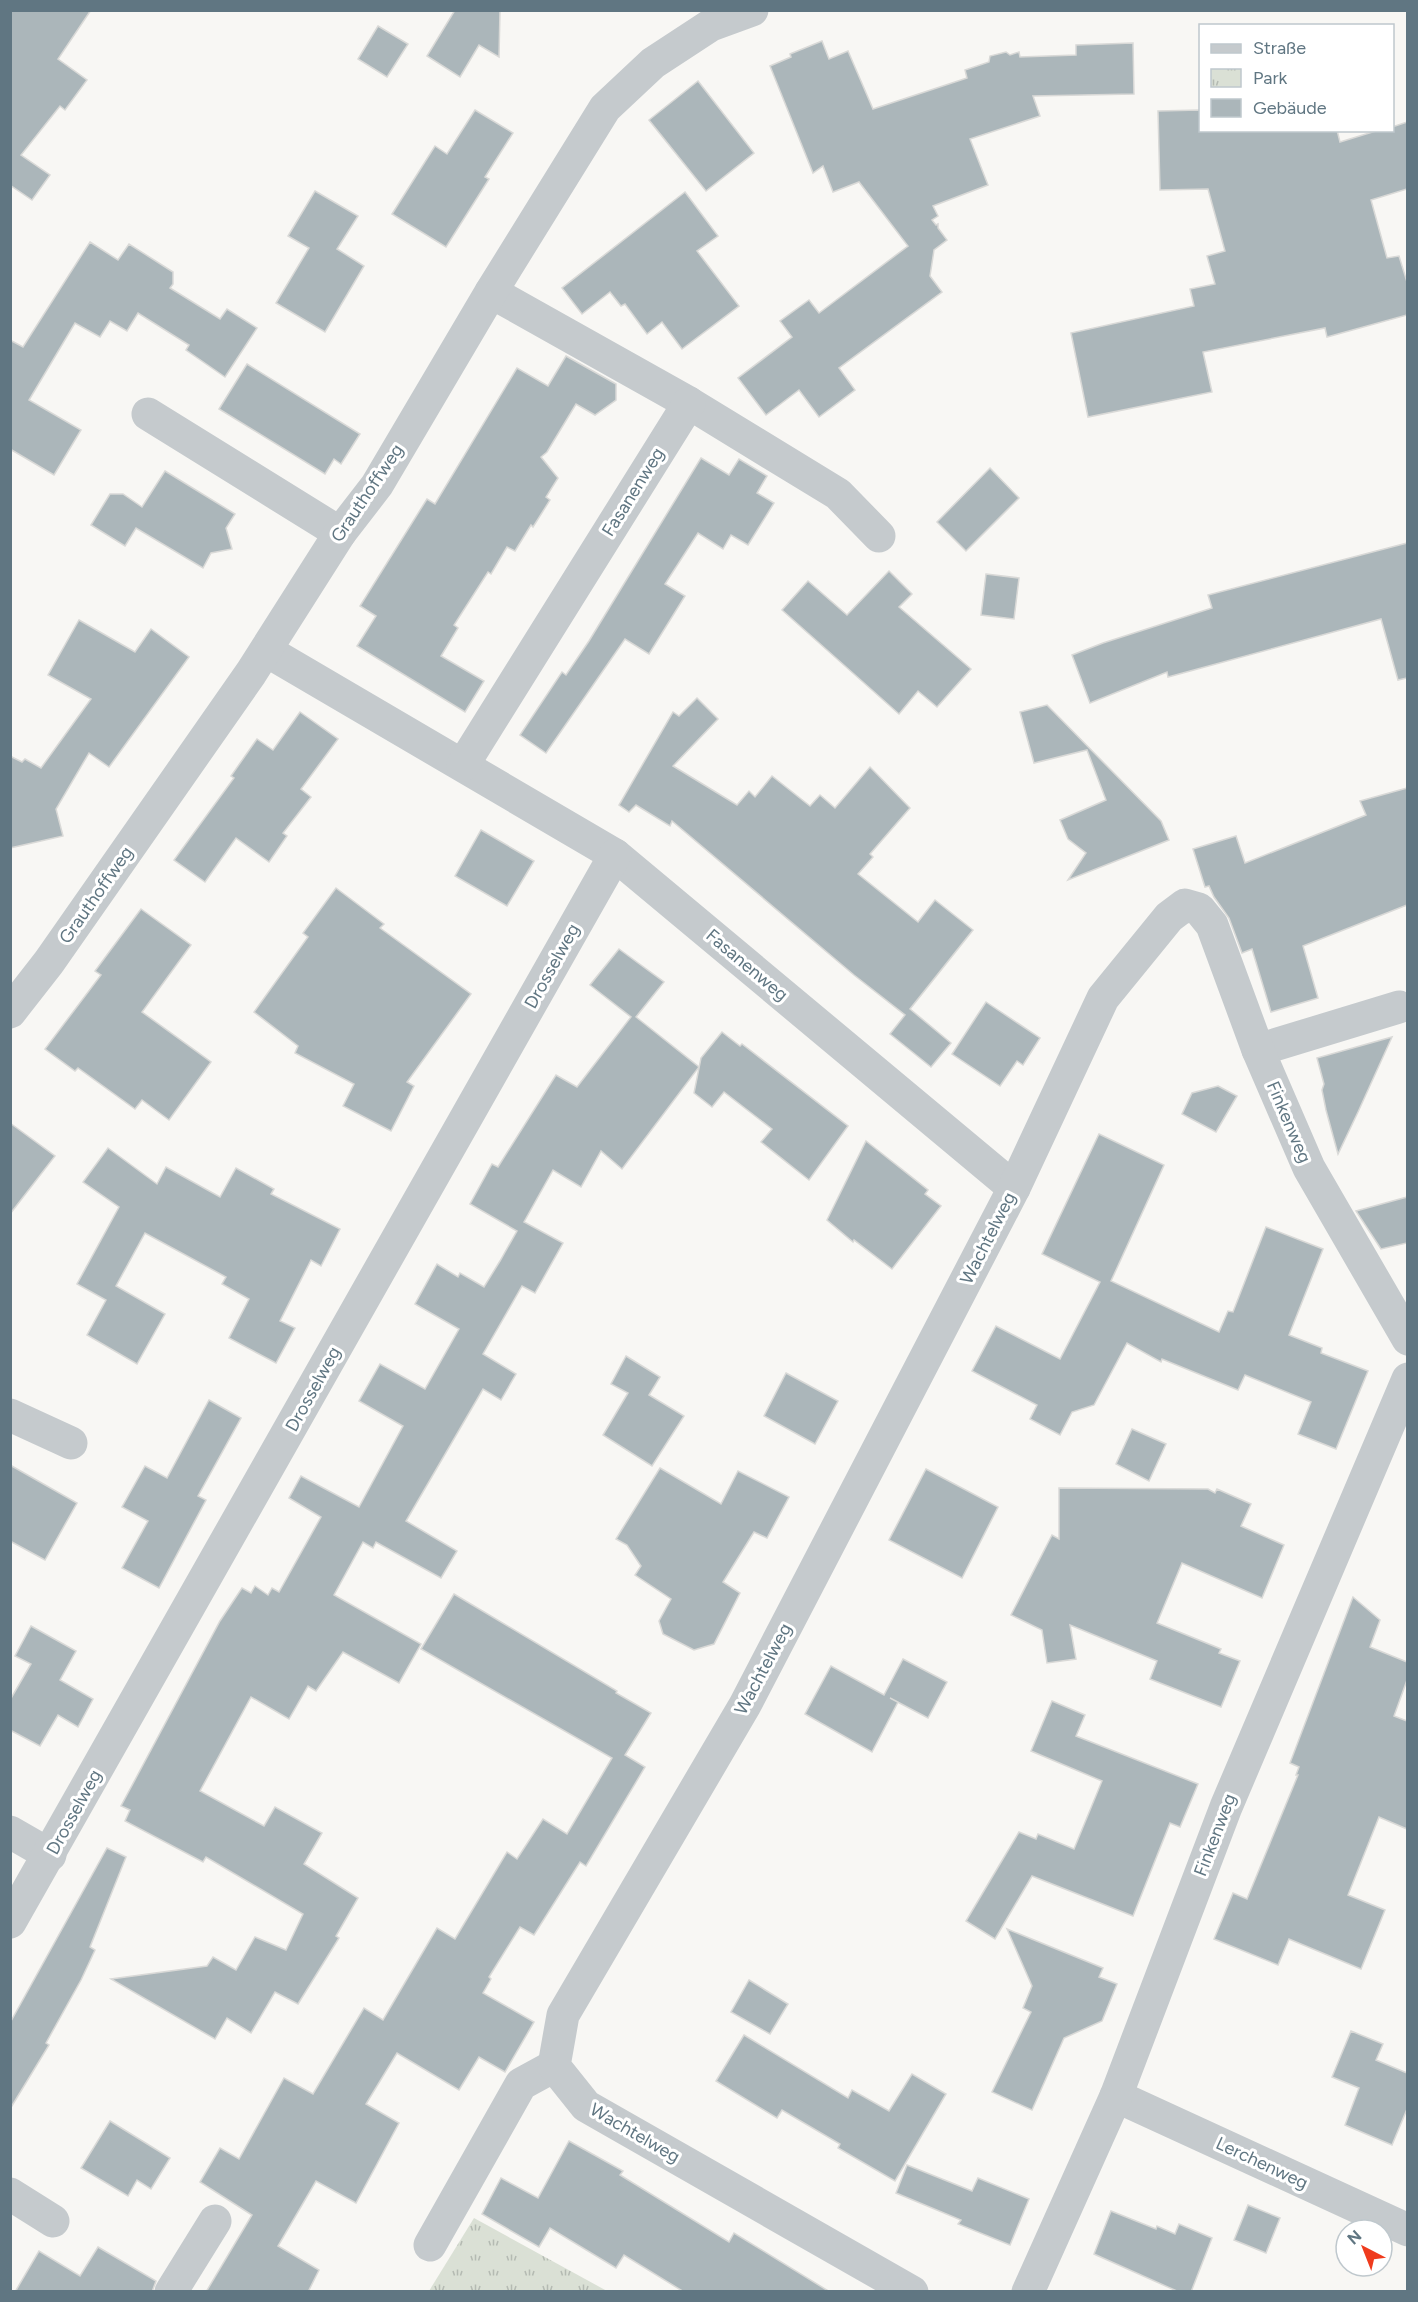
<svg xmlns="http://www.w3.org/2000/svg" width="1418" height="2302" font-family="Figtree,sans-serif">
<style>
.park{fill:url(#park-tufts)}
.building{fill:#abb6ba;stroke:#d9d9d7;stroke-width:1.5}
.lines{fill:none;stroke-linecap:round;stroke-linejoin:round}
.minor{stroke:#c5cacd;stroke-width:33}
.labels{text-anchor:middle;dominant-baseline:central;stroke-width:6;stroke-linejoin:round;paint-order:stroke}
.street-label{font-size:18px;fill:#607682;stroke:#fff}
</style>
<defs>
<pattern id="park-tufts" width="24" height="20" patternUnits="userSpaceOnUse" patternTransform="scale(1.5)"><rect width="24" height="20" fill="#dae0d5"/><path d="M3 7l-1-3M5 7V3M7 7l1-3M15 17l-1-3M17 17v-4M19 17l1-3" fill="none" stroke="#b4bab2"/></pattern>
</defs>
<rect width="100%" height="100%" fill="#f8f7f4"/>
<!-- park -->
<polygon class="park" points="474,2218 607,2291 429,2291"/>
<!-- building -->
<g class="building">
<polygon points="10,10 91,10 58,59 87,80 65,110 60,106 21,155 50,175 32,200 10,185"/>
<polygon points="455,10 500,10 499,57 479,45 460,77 427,56"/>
<polygon points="378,26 408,44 387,77 358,59"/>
<polygon points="822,41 829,59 848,51 873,109 967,78 965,70 989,62 990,56 1006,52 1010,55 1019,52 1020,57 1076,55 1076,45 1133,43 1134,94 1033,96 1040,116 970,139 988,185 933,206 938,216 932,220 936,225 938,224 938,228 947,240 934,250 930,276 942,292 839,368 855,390 819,417 799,390 766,415 738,378 792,337 780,321 809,300 819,313 908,246 859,182 833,192 823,166 813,173 770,66 791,57 790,54"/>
<polygon points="698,81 754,153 706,191 649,120"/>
<polygon points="475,110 513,133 485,177 489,179 446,247 392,214 435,146 447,154"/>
<polygon points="1200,110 1200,130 1337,130 1340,142 1379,130 1392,130 1392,127 1407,122 1407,189 1371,200 1387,258 1399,256 1407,282 1407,315 1327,337 1325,328 1203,352 1212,392 1088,417 1071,333 1194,306 1190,289 1215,284 1207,256 1225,251 1208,189 1160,190 1158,111"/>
<polygon points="315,191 358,216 337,249 364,266 325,332 276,303 309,248 288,236"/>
<polygon points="685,192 718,236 697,251 739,306 682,349 662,322 647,334 625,304 621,306 610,292 582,314 562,288"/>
<polygon points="90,242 118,260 129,244 173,272 173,284 170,288 220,319 227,309 257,328 225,377 186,350 189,345 138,313 127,331 110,321 100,337 75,323 29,400 81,430 54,475 10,449 10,340 23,347"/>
<polygon points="566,356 616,384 616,400 595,415 576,404 547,452 541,457 558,478 546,497 550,500 533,527 531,525 515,551 507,547 491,574 488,572 454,625 458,628 441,656 484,681 465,712 357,646 376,616 360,606 427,499 435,504 517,368 548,386"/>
<polygon points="247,364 360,434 341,464 334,459 325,474 219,409"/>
<polygon points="701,458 729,475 739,459 767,476 757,493 774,503 748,545 731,535 723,549 698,533 665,584 685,596 649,654 625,639 546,753 520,735 562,672 566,675 589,641"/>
<polygon points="990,468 1019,498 966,551 937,522"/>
<polygon points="165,471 235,514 226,528 232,549 211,553 203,568 136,528 125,546 91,525 110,494 123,494 142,507"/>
<polygon points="1407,543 1407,678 1398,680 1381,619 1168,677 1167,672 1090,703 1072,655 1103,643 1212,608 1208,595"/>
<polygon points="889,571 912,594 899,607 971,669 937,707 918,691 899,714 782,610 808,581 847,615"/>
<polygon points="986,574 1019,578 1014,619 981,615"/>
<polygon points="79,620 135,652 151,629 189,657 109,767 89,753 56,809 63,836 10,848 10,756 22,762 25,759 41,768 91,699 48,675"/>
<polygon points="697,698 718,719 673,766 737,805 749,791 755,797 772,776 810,806 820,795 835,808 870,767 910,808 870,854 873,857 858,874 918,922 935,900 973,930 910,1009 951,1043 931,1067 890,1034 905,1015 854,975 672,821 670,826 636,805 629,812 619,805 673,712 679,716"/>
<polygon points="1047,705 1161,821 1169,840 1068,880 1086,853 1068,839 1060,820 1106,800 1087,750 1034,763 1020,712"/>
<polygon points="300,712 338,739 301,789 311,797 283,833 287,836 269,862 236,838 205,882 174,860 234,778 231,776 257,739 273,750"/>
<polygon points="1407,788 1407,905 1303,946 1318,998 1271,1012 1252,949 1242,953 1229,918 1214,897 1209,886 1205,887 1193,849 1236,836 1245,863 1366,815 1360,801"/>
<polygon points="481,830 534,861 507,906 455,876"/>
<polygon points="336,888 384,924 380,928 471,994 407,1082 414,1086 391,1131 343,1106 354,1084 295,1053 298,1046 254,1012 308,937 303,933"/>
<polygon points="141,909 191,945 142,1012 211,1062 169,1120 142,1100 135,1109 78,1068 75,1071 45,1049 101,975 95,971"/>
<polygon points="619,949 664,982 636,1017 699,1067 622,1169 601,1151 581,1187 553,1170 524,1222 563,1243 535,1293 522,1286 483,1354 516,1374 501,1400 483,1389 406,1521 457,1551 441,1578 376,1542 373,1548 363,1542 334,1595 421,1644 399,1683 343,1652 316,1691 308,1686 289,1719 251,1697 200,1791 264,1826 275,1807 322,1833 304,1864 358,1898 336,1936 339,1938 298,2004 275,1992 251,2033 227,2018 215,2039 111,1979 207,1966 213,1957 236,1970 255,1937 286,1950 303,1914 206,1857 203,1862 125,1821 130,1810 121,1806 220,1621 242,1588 251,1593 255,1586 268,1595 272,1588 279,1592 321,1517 289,1498 301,1476 359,1507 403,1426 359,1401 380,1364 425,1389 459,1329 415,1304 437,1264 458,1277 460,1273 484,1287 500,1261 517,1231 470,1204 492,1164 498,1167 556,1075 577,1087 631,1017 590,985"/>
<polygon points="986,1002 1040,1038 1023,1065 1017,1061 1000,1086 952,1054"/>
<polygon points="722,1032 740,1046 742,1044 848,1126 809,1180 761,1142 772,1129 724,1092 712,1107 694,1093 701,1058"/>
<polygon points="1392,1037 1358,1112 1338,1154 1326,1110 1322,1090 1324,1084 1317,1058"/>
<polygon points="1218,1086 1237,1096 1216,1132 1182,1114 1192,1093"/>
<polygon points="10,1123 55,1156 10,1214"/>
<polygon points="1099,1134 1164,1165 1111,1281 1219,1332 1228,1311 1233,1312 1266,1227 1323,1249 1289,1335 1322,1348 1321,1353 1368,1371 1336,1449 1298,1434 1311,1402 1245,1375 1238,1390 1162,1359 1161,1362 1127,1343 1094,1405 1072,1412 1060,1435 1030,1419 1037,1405 972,1371 996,1326 1060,1359 1100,1282 1042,1254"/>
<polygon points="866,1141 928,1190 925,1194 941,1206 892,1269 854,1240 853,1242 827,1220"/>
<polygon points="108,1148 157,1184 166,1167 220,1197 236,1168 274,1189 271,1194 340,1229 321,1266 311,1260 280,1321 295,1328 276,1363 229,1338 249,1299 222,1284 226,1277 145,1233 116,1286 165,1314 137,1364 87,1335 106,1300 77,1284 119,1207 83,1182"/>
<polygon points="1407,1197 1407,1243 1381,1249 1356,1211"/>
<polygon points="626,1356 660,1377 649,1395 684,1416 652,1466 603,1435 628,1393 611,1384"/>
<polygon points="786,1373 838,1401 815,1444 764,1416"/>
<polygon points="209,1400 241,1418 198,1496 206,1500 159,1588 122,1568 148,1521 122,1507 145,1466 167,1478"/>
<polygon points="1132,1429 1166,1444 1149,1481 1116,1464"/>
<polygon points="10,1465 77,1503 45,1560 10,1541"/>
<polygon points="660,1468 721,1504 738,1471 789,1497 767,1538 754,1532 723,1582 740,1593 714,1644 694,1650 663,1634 659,1621 671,1599 635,1575 641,1566 627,1545 616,1539"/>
<polygon points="926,1469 998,1507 962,1578 889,1540"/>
<polygon points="1059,1488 1208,1489 1215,1493 1217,1489 1251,1504 1241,1526 1284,1545 1262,1598 1182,1563 1157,1623 1221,1649 1219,1653 1240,1661 1221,1707 1150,1679 1157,1661 1070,1625 1076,1659 1047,1663 1042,1630 1011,1615 1052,1535 1059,1539"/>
<polygon points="454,1594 617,1691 616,1693 651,1713 625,1755 645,1767 586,1866 580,1862 534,1935 520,1927 489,1977 491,1979 483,1993 534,2022 505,2072 479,2057 459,2090 397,2053 366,2104 399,2123 356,2203 316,2181 278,2246 319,2270 308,2292 206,2292 252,2215 200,2182 220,2148 239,2159 284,2078 313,2094 364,2008 383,2020 437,1928 455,1939 507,1852 517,1859 543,1819 567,1834 612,1758 421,1649"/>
<polygon points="1353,1597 1380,1620 1370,1647 1407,1662 1407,1680 1394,1716 1407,1721 1407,1829 1379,1817 1348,1895 1385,1910 1361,1969 1289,1939 1278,1965 1214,1939 1233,1893 1247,1899 1298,1775 1296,1775 1299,1767 1290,1763"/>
<polygon points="31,1626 76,1651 60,1680 93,1699 78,1727 58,1715 40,1746 10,1730 10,1700 31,1664 15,1656"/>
<polygon points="903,1659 947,1682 928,1718 890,1698 898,1702 872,1752 805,1714 831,1666 884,1695"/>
<polygon points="1052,1701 1085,1715 1076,1736 1198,1784 1180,1827 1170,1823 1133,1916 1032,1876 995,1939 966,1921 1019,1832 1036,1839 1038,1834 1074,1849 1102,1781 1031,1751"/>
<polygon points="107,1848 126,1857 90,1947 95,1950 81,1980 46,2043 49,2045 10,2109 10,2023"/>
<polygon points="1007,1929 1103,1968 1099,1977 1117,1984 1102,2021 1064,2038 1032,2110 992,2092 1031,2012 1023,2008 1032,1986"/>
<polygon points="749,1980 788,2004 770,2034 731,2012"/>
<polygon points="1351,2031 1383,2044 1376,2060 1407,2073 1407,2109 1392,2145 1345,2125 1359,2088 1332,2077"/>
<polygon points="744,2035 848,2098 852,2090 889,2111 912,2074 946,2094 895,2181 838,2148 840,2144 782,2110 777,2118 716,2081"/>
<polygon points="110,2121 170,2158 151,2189 137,2180 128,2196 81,2168"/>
<polygon points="569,2141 623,2171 620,2175 729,2242 734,2233 830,2292 684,2292 624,2255 616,2268 550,2228 539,2247 482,2214 501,2178 538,2198"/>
<polygon points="907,2165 972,2191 978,2178 1029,2199 1010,2245 958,2224 961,2220 896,2193"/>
<polygon points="1248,2205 1280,2218 1266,2253 1234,2240"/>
<polygon points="1111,2211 1156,2229 1157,2226 1175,2234 1179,2224 1212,2238 1191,2292 1179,2292 1094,2254"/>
<polygon points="98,2247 156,2281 152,2292 15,2292 39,2251 80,2276"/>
</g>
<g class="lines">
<!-- minor -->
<g class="minor">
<polyline points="491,292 689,403 838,494 879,536"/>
<polyline points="148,414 340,533"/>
<polyline points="267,651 615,855 1014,1188"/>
<polyline points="463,765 689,403"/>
<polyline points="10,1012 49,962 251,673 340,533 377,485 491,292 605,108 653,63 711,25 752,10"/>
<polyline points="1258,1050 1399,1007"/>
<polyline points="10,1415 71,1443"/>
<polyline points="10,1832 50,1855"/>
<polyline points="10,1922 615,855"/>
<polyline points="1116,2096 1408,2230"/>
<polyline points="10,2194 53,2221"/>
<polyline points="430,2245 521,2084 554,2066"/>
<polyline points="171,2292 215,2221"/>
<polyline points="912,2292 586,2106 554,2066 563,2015 745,1705 1014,1188 1103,998 1169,917 1185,905 1199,909 1212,925 1258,1050 1309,1168 1408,1339"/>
<polyline points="1028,2292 1116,2096 1226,1807 1408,1379"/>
</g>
</g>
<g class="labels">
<!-- street labels -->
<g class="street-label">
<text transform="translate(633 492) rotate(-58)">Fasanenweg</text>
<text transform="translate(367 493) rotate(-56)">Grauthoffweg</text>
<text transform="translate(96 895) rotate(-55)">Grauthoffweg</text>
<text transform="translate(747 965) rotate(40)">Fasanenweg</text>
<text transform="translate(552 966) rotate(-61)">Drosselweg</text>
<text transform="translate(1289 1122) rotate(67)">Finkenweg</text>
<text transform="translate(988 1238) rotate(-63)">Wachtelweg</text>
<text transform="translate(313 1389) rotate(-61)">Drosselweg</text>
<text transform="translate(763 1669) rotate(-62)">Wachtelweg</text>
<text transform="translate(74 1812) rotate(-61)">Drosselweg</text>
<text transform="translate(1215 1835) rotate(-69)">Finkenweg</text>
<text transform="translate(635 2133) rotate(30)">Wachtelweg</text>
<text transform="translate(1262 2163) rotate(25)">Lerchenweg</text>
</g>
</g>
<!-- border -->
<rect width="1418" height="2302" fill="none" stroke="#607682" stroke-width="24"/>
<!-- legend -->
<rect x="1199" y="24" width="195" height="108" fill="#ffffff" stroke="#bfc8cd" stroke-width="1.5"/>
<rect x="1211" y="44" width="30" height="9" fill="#c5cacd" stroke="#bfc8cd" stroke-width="1.5"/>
<text x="1253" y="54" font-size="18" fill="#607682">Straße</text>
<rect x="1211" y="69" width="30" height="18" fill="url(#park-tufts)" stroke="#bfc8cd" stroke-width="1.5"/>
<text x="1253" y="84" font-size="18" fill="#607682">Park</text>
<rect x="1211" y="99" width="30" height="18" fill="#abb6ba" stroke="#bfc8cd" stroke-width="1.5"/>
<text x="1253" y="114" font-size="18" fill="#607682">Gebäude</text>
<!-- north arrow -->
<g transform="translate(1364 2248) rotate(318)"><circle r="28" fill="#ffffff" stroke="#bfc8cd" stroke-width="1.5"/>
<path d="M0-4.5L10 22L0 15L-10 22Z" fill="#ef3b1d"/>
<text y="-9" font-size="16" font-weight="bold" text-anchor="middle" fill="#607682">N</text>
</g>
</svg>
